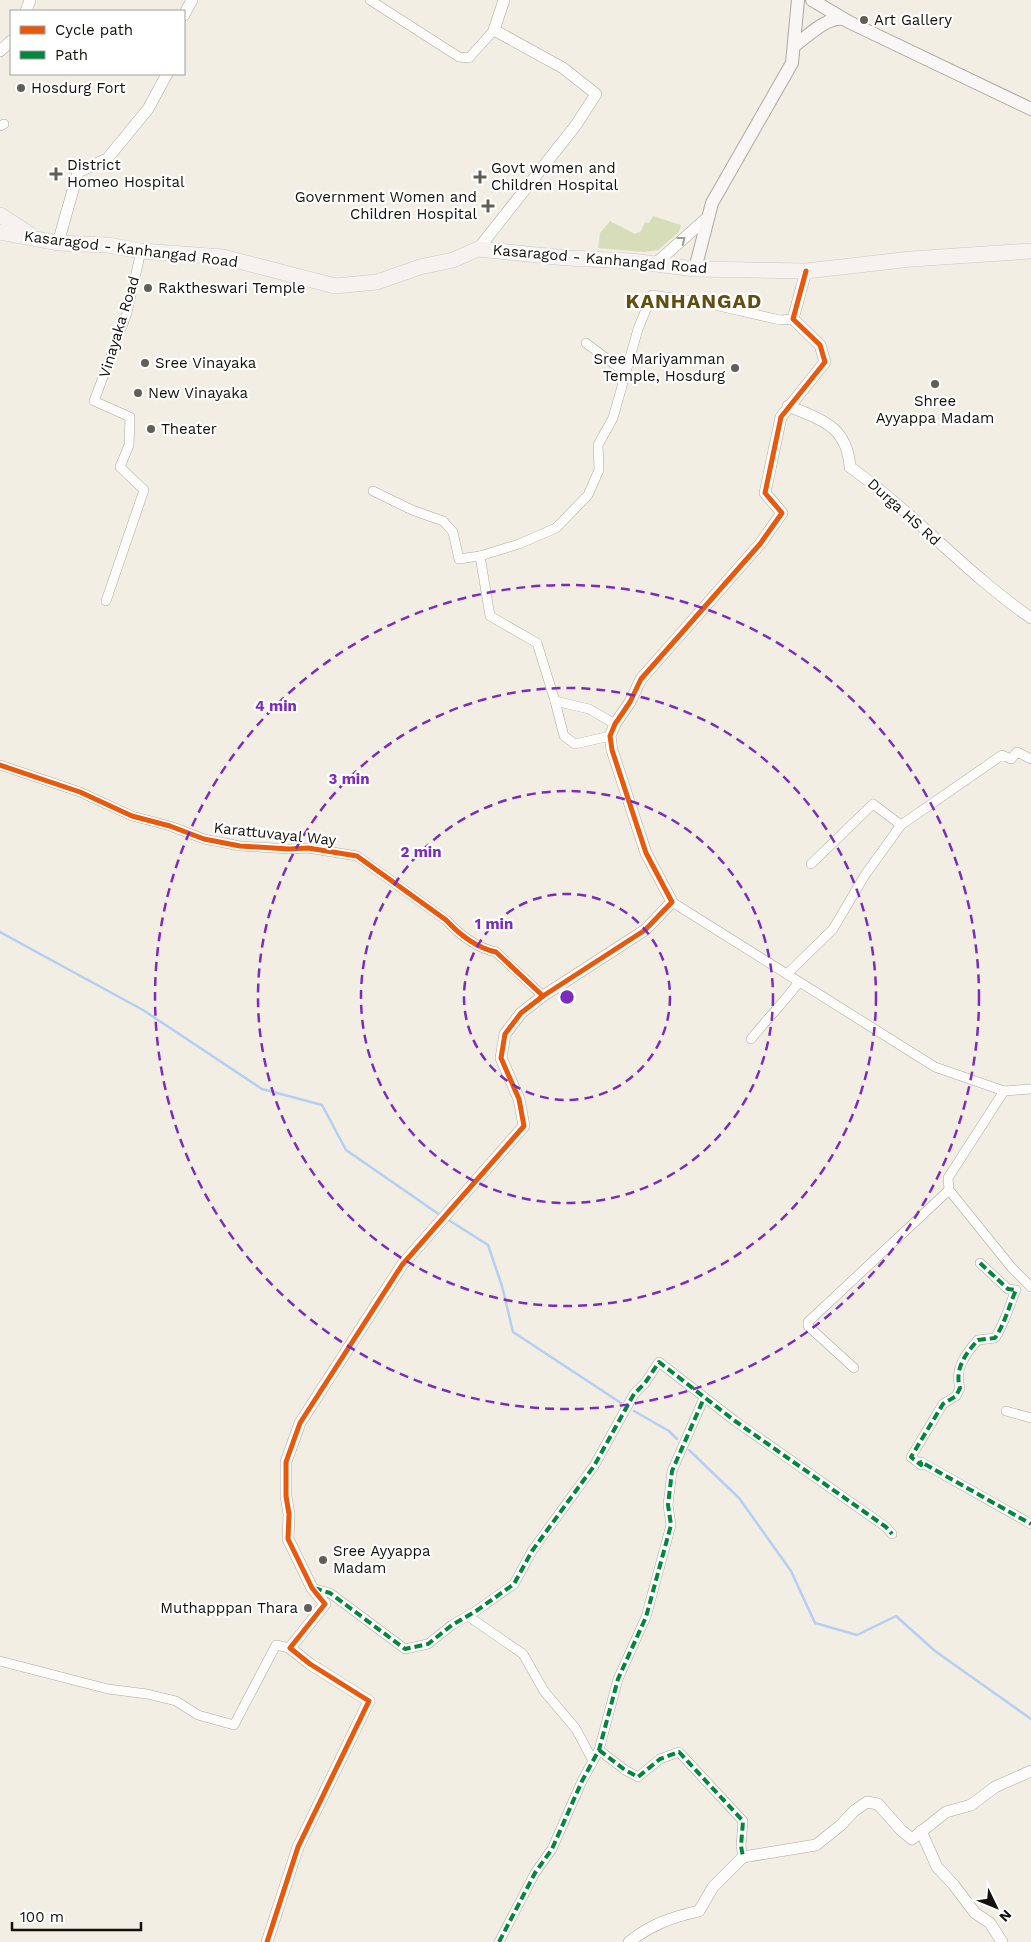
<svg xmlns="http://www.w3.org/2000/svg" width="1031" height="1942" font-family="'Work Sans',sans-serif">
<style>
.green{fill:#d8ddb9}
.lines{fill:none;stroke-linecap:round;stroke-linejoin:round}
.stream{stroke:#b5cef4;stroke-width:2.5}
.minor-casing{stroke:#ada9a1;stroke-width:10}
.tertiary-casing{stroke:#ada9a1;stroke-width:12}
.secondary-casing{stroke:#ada9a1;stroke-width:14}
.primary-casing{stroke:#cbc9c4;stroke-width:16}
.minor{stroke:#fdfcfb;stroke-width:9}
.tertiary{stroke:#fdfcfb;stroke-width:11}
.secondary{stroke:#faf6f6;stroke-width:12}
.primary{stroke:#f7f1f0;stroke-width:15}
.quiet{stroke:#00873e;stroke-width:4;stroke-dasharray:8 4;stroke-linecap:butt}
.cycleway-casing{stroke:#fff;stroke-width:8}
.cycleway{stroke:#e8590c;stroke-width:5}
.oneway{stroke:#9f9e9b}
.ring{fill:none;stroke:#7b2cbf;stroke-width:2.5;stroke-dasharray:9 6}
.poi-dot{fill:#615e56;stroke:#fff;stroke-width:2}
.labels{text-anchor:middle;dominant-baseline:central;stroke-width:4.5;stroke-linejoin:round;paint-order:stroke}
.poi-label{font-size:15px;fill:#13110a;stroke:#fff;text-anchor:start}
.street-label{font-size:15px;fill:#13110a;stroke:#fff}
.district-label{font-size:20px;font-weight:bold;letter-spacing:1px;fill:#614e11;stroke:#fff}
.centre{fill:#7b2cbf;stroke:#fff;stroke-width:2.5}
.ring-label{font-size:15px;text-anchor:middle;font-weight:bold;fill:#7b2cbf;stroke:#fff;stroke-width:4.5;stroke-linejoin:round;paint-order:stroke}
</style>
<rect width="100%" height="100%" fill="#f2eee4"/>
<!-- green -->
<polygon class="green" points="653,216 681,225 679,232 658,250 644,252 598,248 600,233 610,221 635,234 641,231 645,222 649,223"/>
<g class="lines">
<!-- stream -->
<g class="stream">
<polyline points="0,932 143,1010 262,1089 322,1105 346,1150 440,1215"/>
<polyline points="447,1219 488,1245 502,1286 513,1332 621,1403"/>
<polyline points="634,1411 669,1431 677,1439"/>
<polyline points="689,1450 739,1498 791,1571 815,1623 857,1635 896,1616 935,1651 1031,1719"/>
</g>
<!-- minor casing -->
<g class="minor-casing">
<g id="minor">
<polyline points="370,0 459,57 469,58 494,30"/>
<polyline points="0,126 4,124"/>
<polyline points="586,343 627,374"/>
<polyline points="373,491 412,510 443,521 453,532 459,559 480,556 519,544 556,528 588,495 599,470 598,445 613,418 638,329 652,295 706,303 780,320 793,319"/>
<polyline points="480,556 490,616 537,643 555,701 589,709 615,724"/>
<polyline points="106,601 144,490 120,467 129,445 130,417 94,401 127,313 141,251"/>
<polyline points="555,701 564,736 575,744 610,736"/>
<path d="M0,765l80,27 52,24 38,10 34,13 36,7 49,3 19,-1 49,8 89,64c13,14 31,28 50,32l47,44"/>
<polyline points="811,864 873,804 901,825"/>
<polyline points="672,902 935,1067 1004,1091 1031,1089"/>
<polyline points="787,974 833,929 865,875 901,825 1002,755 1011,759 1017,752 1031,759"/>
<path d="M751,1039c16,-20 33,-37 48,-57"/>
<polyline points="1004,1091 948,1178 949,1190 1012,1268 1031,1287"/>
<path d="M980,1263l28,26 8,1c-7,16 -11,33 -21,48l-17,2c-12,13 -24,29 -18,48l-4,8 -13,8 -32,53 10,8v-3l110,62"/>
<polyline points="854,1368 808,1326 808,1322 949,1190"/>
<polyline points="1006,1411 1031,1418"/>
<polyline points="312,1588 330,1593 405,1649 428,1644 452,1625 476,1611 514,1584 532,1551 594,1466 634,1394 645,1383 659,1362 735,1421 886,1527 892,1534"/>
<polyline points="468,1616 523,1654 544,1691 576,1729 593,1761"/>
<polyline points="0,1661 108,1689 147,1694 176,1701 198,1715 234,1725 276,1645 290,1648"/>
<polyline points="599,1750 625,1770 638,1777 660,1759 679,1752 743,1821 741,1846 743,1857"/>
<polyline points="499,1942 535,1873 552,1849 582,1781 599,1750 618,1679 646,1617 671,1525 668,1505 672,1471 704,1398"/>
</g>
</g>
<!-- tertiary casing -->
<g class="tertiary-casing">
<g id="tertiary">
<polyline points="26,11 30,0"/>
<polyline points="184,15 192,0"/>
<polyline points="0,51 11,41"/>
<polyline points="58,243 78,172 107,159 148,109 167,74"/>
<polyline points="478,249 576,125 596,94 563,68 494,30 504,0"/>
<polyline points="655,264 709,216"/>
<path d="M788,406c34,14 59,20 62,61 64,46 116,106 181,151"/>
<polyline points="921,1831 937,1867 953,1884 975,1913 990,1923 1002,1942"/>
<polyline points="267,1942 298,1847 369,1701 310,1664 290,1648 325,1604 312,1588 288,1539 289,1514 286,1496 286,1462 300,1423 402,1265 524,1126 519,1099 501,1058 505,1034 521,1013 543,996 645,930 672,902 646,853 612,750 610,736 615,724 630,702 641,679 760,544 782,513 765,493 781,417 825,362 820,345 793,319 806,271"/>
<path d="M629,1942c21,-17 43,-25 70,-31l14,-24 30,-30 73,-12 25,-20 13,-14 13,-9 11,2 23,26 11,9 34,-27 25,-7 24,-18 36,-16"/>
</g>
</g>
<!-- secondary casing -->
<g class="secondary-casing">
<g id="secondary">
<polyline points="812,0 849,22 1031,109"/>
<path d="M794,46c14,-10 32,-29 49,-27"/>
<polyline points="695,269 712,203 792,63 798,0"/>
</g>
</g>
<!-- primary casing -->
<g class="primary-casing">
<g id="primary">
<polyline points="0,215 28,233"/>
<polyline points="0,232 58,243 108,245 141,251 223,257 335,286 377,282 420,267 453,260 478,249 567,258 632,261 695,269 806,271 911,259 1031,251"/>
</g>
</g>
<!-- minor -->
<use href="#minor" class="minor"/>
<!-- tertiary -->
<use href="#tertiary" class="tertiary"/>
<!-- secondary -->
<use href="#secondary" class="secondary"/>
<!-- primary -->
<use href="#primary" class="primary"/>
<!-- quiet -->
<g class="quiet">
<path d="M980,1263l28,26 8,1c-7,16 -11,33 -21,48l-17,2c-12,13 -24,29 -18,48l-4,8 -13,8 -32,53 10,8v-3l110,62"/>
<polyline points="314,1588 330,1593 405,1649 428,1644 452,1625 476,1611 514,1584 532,1551 594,1466 634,1394 645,1383 659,1362 735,1421 886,1527 892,1534"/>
<polyline points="599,1750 625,1770 638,1777 660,1759 679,1752 743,1821 741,1846 743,1857"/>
<polyline points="499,1942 535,1873 552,1849 582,1781 599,1750 618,1679 646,1617 671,1525 668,1505 672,1471 704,1398"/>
</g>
<!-- cycleway casing -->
<g class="cycleway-casing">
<g id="cycleway">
<path d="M0,765l80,27 52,24 38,10 34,13 36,7 49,3 19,-1 49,8 89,64c13,14 31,28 50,32l47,44"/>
<polyline points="267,1942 298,1847 369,1701 310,1664 290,1648 325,1604 312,1588 288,1539 289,1514 286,1496 286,1462 300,1423 402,1265 524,1126 519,1099 501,1058 505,1034 521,1013 543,996 645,930 672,902 646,853 612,750 610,736 615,724 630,702 641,679 760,544 782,513 765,493 781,417 825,362 820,345 793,319 806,271"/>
</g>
</g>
<!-- cycleway -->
<use href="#cycleway" class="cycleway"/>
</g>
<!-- one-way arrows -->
<defs><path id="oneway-chevron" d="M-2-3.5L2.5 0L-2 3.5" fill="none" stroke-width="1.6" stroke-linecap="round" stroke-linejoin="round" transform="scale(1.25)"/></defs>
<use class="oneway" href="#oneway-chevron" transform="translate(682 240) rotate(-38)"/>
<!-- distance rings -->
<g class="ring">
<circle cx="567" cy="997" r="103"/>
<circle cx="567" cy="997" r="206"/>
<circle cx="567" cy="997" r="309"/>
<circle cx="567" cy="997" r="412"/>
</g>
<!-- markers -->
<g class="poi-dot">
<circle cx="864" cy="20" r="5"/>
<circle cx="21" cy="88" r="5"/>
<path d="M53.5 166.5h5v5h5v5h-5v5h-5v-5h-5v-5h5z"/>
<path d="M477.5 169.5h5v5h5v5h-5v5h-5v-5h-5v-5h5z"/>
<path d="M485.5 198.5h5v5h5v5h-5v5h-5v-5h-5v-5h5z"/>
<circle cx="148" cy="288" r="5"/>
<circle cx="145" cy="363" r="5"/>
<circle cx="735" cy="368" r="5"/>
<circle cx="935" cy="384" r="5"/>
<circle cx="138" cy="393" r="5"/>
<circle cx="151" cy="429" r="5"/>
<circle cx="323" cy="1560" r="5"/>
<circle cx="308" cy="1608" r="5"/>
</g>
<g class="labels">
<!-- poi labels -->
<g class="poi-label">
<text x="874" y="20">Art Gallery</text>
<text x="31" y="88">Hosdurg Fort</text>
<text x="67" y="165">District<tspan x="67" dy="17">Homeo Hospital</tspan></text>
<text x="491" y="168">Govt women and<tspan x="491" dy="17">Children Hospital</tspan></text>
<text x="477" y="197" text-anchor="end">Government Women and<tspan x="477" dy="17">Children Hospital</tspan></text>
<text x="158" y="288">Raktheswari Temple</text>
<text x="725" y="359" text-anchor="end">Sree Mariyamman<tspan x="725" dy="17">Temple, Hosdurg</tspan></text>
<text x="155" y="363">Sree Vinayaka</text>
<text x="148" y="393">New Vinayaka</text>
<text x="935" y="401" text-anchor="middle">Shree<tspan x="935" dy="17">Ayyappa Madam</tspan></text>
<text x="161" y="429">Theater</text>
<text x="333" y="1551">Sree Ayyappa<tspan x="333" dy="17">Madam</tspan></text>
<text x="298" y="1608" text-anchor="end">Muthapppan Thara</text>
</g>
<!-- street labels -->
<g class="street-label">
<text transform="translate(131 249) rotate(7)">Kasaragod - Kanhangad Road</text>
<text transform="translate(600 259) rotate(5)">Kasaragod - Kanhangad Road</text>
<text transform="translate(119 327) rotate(-73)">Vinayaka Road</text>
<text transform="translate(904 512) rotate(42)">Durga HS Rd</text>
<text transform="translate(275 834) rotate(6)">Karattuvayal Way</text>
</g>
<!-- district labels -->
<g class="district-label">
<text x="694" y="301">KANHANGAD</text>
</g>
</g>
<circle cx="567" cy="997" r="8" class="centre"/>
<g class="ring-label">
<text x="276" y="711">4 min</text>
<text x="349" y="784">3 min</text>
<text x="421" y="857">2 min</text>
<text x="494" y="929">1 min</text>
</g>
<!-- legend -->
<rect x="10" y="10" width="175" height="65" fill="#ffffff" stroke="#a1a09d"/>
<rect x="20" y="26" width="25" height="8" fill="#e8590c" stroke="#a1a09d"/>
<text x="55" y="35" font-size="15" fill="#13110a">Cycle path</text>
<rect x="20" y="51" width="25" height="8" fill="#00873e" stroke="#a1a09d"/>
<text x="55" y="60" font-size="15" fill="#13110a">Path</text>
<!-- north arrow -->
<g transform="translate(996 1907) rotate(133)" stroke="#ffffff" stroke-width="4" paint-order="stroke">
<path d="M0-4L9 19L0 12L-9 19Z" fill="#13110a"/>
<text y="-8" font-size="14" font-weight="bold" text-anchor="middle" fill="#13110a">N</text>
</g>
<!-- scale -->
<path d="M12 1922v8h129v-8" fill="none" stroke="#13110a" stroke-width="2.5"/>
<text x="20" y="1922" font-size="15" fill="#13110a" stroke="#ffffff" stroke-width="4" paint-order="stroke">100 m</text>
</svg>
